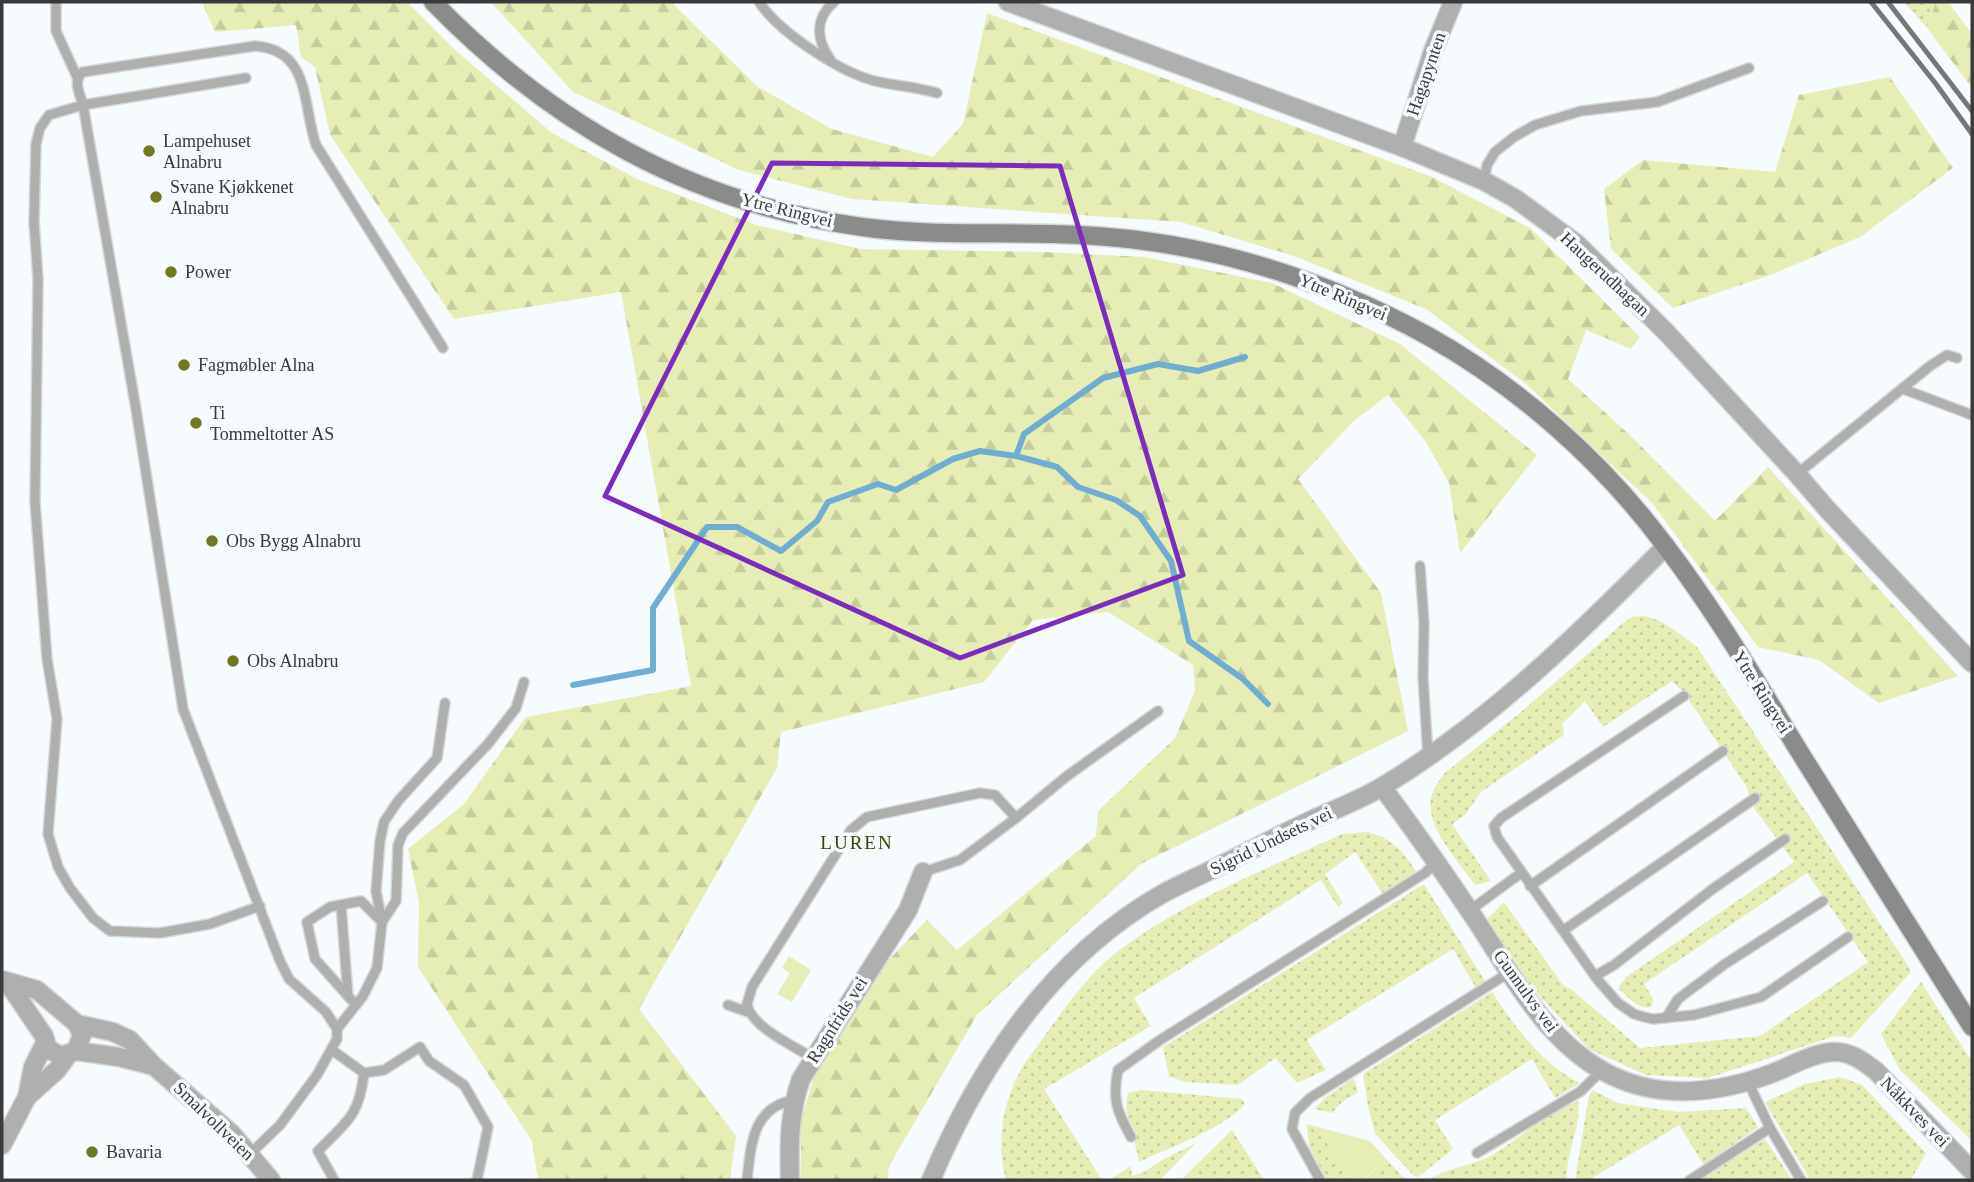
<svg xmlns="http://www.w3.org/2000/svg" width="1974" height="1182" font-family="Georgia,serif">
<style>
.grass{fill:url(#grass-dots)}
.forest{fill:url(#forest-firs)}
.park{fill:#e6eeb6}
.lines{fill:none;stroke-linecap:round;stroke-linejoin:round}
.stream{stroke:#71add0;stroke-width:6}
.service-casing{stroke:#d4d8db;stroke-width:12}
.minor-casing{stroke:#d4d8db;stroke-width:21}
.tertiary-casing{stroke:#d4d8db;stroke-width:21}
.secondary-casing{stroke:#d4d8db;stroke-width:21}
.service{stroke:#afb0ae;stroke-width:9}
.minor{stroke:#afb0ae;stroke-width:18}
.tertiary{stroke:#afb0ae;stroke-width:18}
.secondary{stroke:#8b8c89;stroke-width:18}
.rail{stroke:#757879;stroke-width:5}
.marked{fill:none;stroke:#7b2cbf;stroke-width:5;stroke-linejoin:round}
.poi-dot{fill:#707822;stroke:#f6fbfe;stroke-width:2.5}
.labels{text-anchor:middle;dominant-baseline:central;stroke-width:7;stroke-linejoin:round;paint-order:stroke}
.street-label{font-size:18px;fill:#383a3b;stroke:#f6fbfe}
.poi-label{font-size:18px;fill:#383a3b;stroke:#f6fbfe;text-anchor:start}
.neighbourhood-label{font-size:19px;letter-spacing:2px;fill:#3d4304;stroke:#f6fbfe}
</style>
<defs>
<pattern id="grass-dots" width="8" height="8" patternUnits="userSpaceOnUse" patternTransform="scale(1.75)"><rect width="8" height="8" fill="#e6eeb6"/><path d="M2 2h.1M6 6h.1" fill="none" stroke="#c6cd9d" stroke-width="1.8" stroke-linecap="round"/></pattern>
<pattern id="forest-firs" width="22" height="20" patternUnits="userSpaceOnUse" patternTransform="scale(1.75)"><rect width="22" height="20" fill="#e6eeb6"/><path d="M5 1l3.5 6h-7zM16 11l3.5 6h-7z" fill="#c6cd9d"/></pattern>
</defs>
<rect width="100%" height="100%" fill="#f6fbfe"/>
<!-- grass -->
<g class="grass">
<polygon points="1904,2 1936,2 1927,28"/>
<path d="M1645,616c21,5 36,19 52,31l212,320 2,5 -60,66 -16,-2 -127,42 -62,-3 -57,-26 -56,-60 -47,-69 18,-18 59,83 8,4 69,59 120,-12 108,-74 -61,-89 -163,111 9,14 -1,9c-15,3 -23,-10 -34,-19l8,-11 168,-115 -40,-54 -8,-22 -61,-92 -13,-13 -69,46 -18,-26 -23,23 2,11 -83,57 -16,23 -13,9 39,57 -16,4c-15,-22 -50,-58 -44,-87 2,-10 8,-17 14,-25l76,-61 102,-89 9,-6z"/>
<path d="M1367,832c25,6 37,20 50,41l-34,21 -28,-42 -30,22 18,29 -5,4 -17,-27 -187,118 17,28 -107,63 58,91h-96c-10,-35 -4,-76 14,-108 5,-11 14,-21 21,-31 23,-32 47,-68 80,-92 67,-50 146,-80 221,-115z"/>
<polygon points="1424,884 1485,981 1476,988 1453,949 1307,1040 1326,1070 1297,1083 1275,1058 1238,1085 1187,1082 1169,1077 1163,1047"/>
<polygon points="1921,982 1972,1062 1972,1141 1900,1070 1881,1034"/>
<path d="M1492,992c23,35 50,72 88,91l-25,15 -23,-39 -97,61 18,29 -35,28 -4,-1 -39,-42 -7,-28 -5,-32z"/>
<polygon points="1840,1077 1862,1085 1926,1153 1911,1180 1810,1180 1765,1102 1805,1084"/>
<polygon points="1354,1078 1358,1092 1342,1102 1332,1113 1314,1109 1326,1097"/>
<path d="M1142,1090l100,9 3,5c-23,26 -75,43 -106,58l-5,-23 3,-5c-10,-14 -13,-24 -9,-41z"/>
<polygon points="1593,1090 1617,1103 1678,1112 1746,1108 1758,1127 1704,1165 1679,1125 1589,1180 1575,1180 1589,1095"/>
<path d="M1578,1101c4,26 -13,52 -11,79h-138c17,-13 41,-13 61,-24 28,-16 56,-43 88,-55z"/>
<polygon points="1307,1124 1325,1129 1326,1139 1364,1180 1386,1159 1406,1180 1327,1180 1309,1147"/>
<polygon points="1232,1130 1264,1180 1182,1180 1185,1176"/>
<polygon points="1765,1139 1792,1180 1700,1180"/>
<polygon points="1196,1143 1160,1180 1109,1180 1131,1166 1132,1176 1144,1172 1164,1159"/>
</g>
<!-- forest -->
<g class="forest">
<polygon points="202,2 407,2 453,48 552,133 637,179 756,225 861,249 1045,252 1144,257 1272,283 1400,344 1537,455 1460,553 1449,483 1426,442 1388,395 1355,420 1298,479 1381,593 1408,731 1141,864 977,1015 889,1166 887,1180 801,1180 801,1121 814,1077 877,972 927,920 957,950 1096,836 1098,811 1175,738 1195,691 1193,665 1108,612 1033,620 984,682 781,732 777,768 639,1009 736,1136 730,1180 538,1180 532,1141 418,967 419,903 408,849 464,804 526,717 691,686 621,292 454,319 330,135 315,67 301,57 296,25 215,32"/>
<polygon points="491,2 671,2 758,87 832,129 933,157 963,124 987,13 1432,177 1530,228 1640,337 1631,349 1586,330 1568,379 1632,437 1715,521 1768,467 1958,676 1879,703 1819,660 1758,647 1652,503 1526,384 1426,309 1294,256 1181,222 852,199 739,170 573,92"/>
<polygon points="1936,2 1948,2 1972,34 1972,88 1927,28"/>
<polygon points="1890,77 1953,168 1860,237 1773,274 1673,308 1611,249 1604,189 1643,160 1775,172 1799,95"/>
</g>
<!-- park -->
<g class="park">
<polygon points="789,956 811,970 792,1002 777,994 790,973 782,968"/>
<path d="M1325,1129l45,12 16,18 -23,21c-28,-12 -35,-19 -38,-51z"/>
</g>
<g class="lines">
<!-- stream -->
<g class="stream">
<polyline points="1016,456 1057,467 1078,487 1116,500 1140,516 1171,561 1189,641 1243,679 1268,704"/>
<polyline points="573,685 653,670 653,608 707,527 737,527 781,551 817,521 828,502 878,484 896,490 953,459 980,451 1016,456 1024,434 1103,378 1158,364 1198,371 1245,357"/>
</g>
<!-- service casing -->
<g class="service-casing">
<g id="service">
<polyline points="56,2 56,31 77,77"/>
<path d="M759,2c21,31 83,72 120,80 19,4 38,5 58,11"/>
<path d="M830,59c-14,-20 -15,-41 4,-57"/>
<polyline points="246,78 83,105 49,115 40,128 36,144 34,222 38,279 35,502 47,659 57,719 48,834 58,867 70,888 93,918 110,931 160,933 210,924 260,906"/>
<polyline points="1484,181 1487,165 1495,152 1514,137 1535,125 1581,111 1657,102 1749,68"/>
<polyline points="1903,389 1972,415"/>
<polyline points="1797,474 1930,366 1947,355 1957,358"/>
<polyline points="1420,566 1424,623 1423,677 1428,757"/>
<polyline points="1684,696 1501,818 1494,826 1497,837 1597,979 1618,1003 1634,1014 1644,1017 1653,1019 1694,1015 1761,997 1848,937"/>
<polyline points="923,872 960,860 1016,818 1067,776 1158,711"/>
<polyline points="1530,886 1723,751"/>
<polyline points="341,905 348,996"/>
<polyline points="1469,911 1521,873"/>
<polyline points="382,922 396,901 398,845 403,833 488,744 516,708 524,682"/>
<polyline points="1564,930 1755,798"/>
<polyline points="1595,976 1614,965 1714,888 1785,839"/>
<polyline points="356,1005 315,959 307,922 330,907 361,901 381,921"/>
<polyline points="728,1005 748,1012"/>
<polyline points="1666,1018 1678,999 1725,964 1823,901"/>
<polyline points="337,1029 363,996 377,968 382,922 376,891 380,841 384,822 398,801 437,758 445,703"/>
<polyline points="332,1050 364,1073 384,1070 420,1047 429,1061 464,1085 488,1127 477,1180"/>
<path d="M813,1058c-19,-12 -62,-31 -66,-54l5,-17 99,-157 16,-13 113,-24 15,2 21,23"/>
<polyline points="1748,1082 1770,1128 1801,1180"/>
<path d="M1131,1137c-14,-25 -19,-38 -13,-67l42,-30 265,-167 11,-11"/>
<polyline points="1477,1153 1581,1091 1601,1071"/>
<path d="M250,1154l30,-29 37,-50 20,-36v-10l-11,-17 -37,-33 -9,-18 -97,-252 -47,-300 -53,-304c-3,-11 -11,-25 0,-33l172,-26c56,4 47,58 61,99l127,203"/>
<path d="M334,1180l-16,-29c29,-30 41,-34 46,-78"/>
<path d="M747,1180c4,-34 5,-73 47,-80"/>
<polyline points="1320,1180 1292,1129 1295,1113 1310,1098 1510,972"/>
<polyline points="1690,1180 1770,1128"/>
</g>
</g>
<!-- minor casing -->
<g class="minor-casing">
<g id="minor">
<polyline points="1008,2 1402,147 1484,181 1516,199 1577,244 1666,332 1797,474 1827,509 1972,663"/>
<polyline points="1402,147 1433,51 1453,2"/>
<path d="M1382,787c31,41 60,83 89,126 38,56 71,124 132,158 53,30 115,23 170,2 18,-7 40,-20 60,-21 17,-1 30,9 43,19l96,100"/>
<path d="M790,1180c-1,-35 -1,-67 11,-101l107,-169 15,-38"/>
<path d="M931,1180c48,-114 121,-223 231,-286 18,-10 38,-18 57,-28 33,-16 66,-34 99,-49 23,-10 46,-19 67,-32 105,-64 195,-152 281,-239"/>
</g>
</g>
<!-- tertiary casing -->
<g class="tertiary-casing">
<g id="tertiary">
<polyline points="2,980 37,990 77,1024 82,1035 76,1051 61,1056 48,1049 44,1036 8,983"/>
<polyline points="77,1024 113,1032 130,1040 154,1066 232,1134 271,1180"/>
<polyline points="76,1051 119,1057 154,1066"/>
<polyline points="27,1097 57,1070 68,1055"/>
<polyline points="2,1145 27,1097 33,1067 45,1043"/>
</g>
</g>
<!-- secondary casing -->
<g class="secondary-casing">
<path id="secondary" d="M433,2c120,123 257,201 429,225 72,10 146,4 218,8 122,6 240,42 348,101 91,51 174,125 236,208 50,65 92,137 135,207 58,92 116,184 173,276"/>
</g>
<!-- service -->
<use href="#service" class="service"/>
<!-- minor -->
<use href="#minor" class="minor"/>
<!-- tertiary -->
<use href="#tertiary" class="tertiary"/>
<!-- secondary -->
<use href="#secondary" class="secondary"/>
<!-- rail -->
<g class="rail">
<polyline points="1871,2 1936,84 1972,134"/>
<polyline points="1888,2 1972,111"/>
</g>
</g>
<!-- marked area -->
<path class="marked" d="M772,163l288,3 123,409 -223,83 -355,-162z"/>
<!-- markers -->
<g class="poi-dot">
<circle cx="149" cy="151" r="7"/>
<circle cx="156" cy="197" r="7"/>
<circle cx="171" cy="272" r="7"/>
<circle cx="184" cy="365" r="7"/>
<circle cx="196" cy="423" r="7"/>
<circle cx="212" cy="541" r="7"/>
<circle cx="233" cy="661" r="7"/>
<circle cx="92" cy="1152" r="7"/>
</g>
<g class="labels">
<!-- street labels -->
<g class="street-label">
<text transform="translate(1426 74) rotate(-71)">Hagapynten</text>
<text transform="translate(787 210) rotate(14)">Ytre Ringvei</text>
<text transform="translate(1605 274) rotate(43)">Haugerudhagan</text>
<text transform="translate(1343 297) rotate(23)">Ytre Ringvei</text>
<text transform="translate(1762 692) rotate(58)">Ytre Ringvei</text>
<text transform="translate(1271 841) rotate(-26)">Sigrid Undsets vei</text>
<text transform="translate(1526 991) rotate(54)">Gunnulvs vei</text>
<text transform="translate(837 1020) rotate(-58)">Ragnfrids vei</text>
<text transform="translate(1915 1112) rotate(46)">Nåkkves vei</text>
<text transform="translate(214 1121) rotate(44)">Smalvollveien</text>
</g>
<!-- poi labels -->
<g class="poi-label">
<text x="163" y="141">Lampehuset<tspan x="163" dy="21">Alnabru</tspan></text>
<text x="170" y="187">Svane Kjøkkenet<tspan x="170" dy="21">Alnabru</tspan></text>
<text x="185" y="272">Power</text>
<text x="198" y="365">Fagmøbler Alna</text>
<text x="210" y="413">Ti<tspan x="210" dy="21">Tommeltotter AS</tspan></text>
<text x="226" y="541">Obs Bygg Alnabru</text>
<text x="247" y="661">Obs Alnabru</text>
<text x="106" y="1152">Bavaria</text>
</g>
<!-- neighbourhood labels -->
<g class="neighbourhood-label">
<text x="857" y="842">LUREN</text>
</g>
</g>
<!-- border -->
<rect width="1974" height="1182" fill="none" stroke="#383a3b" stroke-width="7"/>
</svg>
